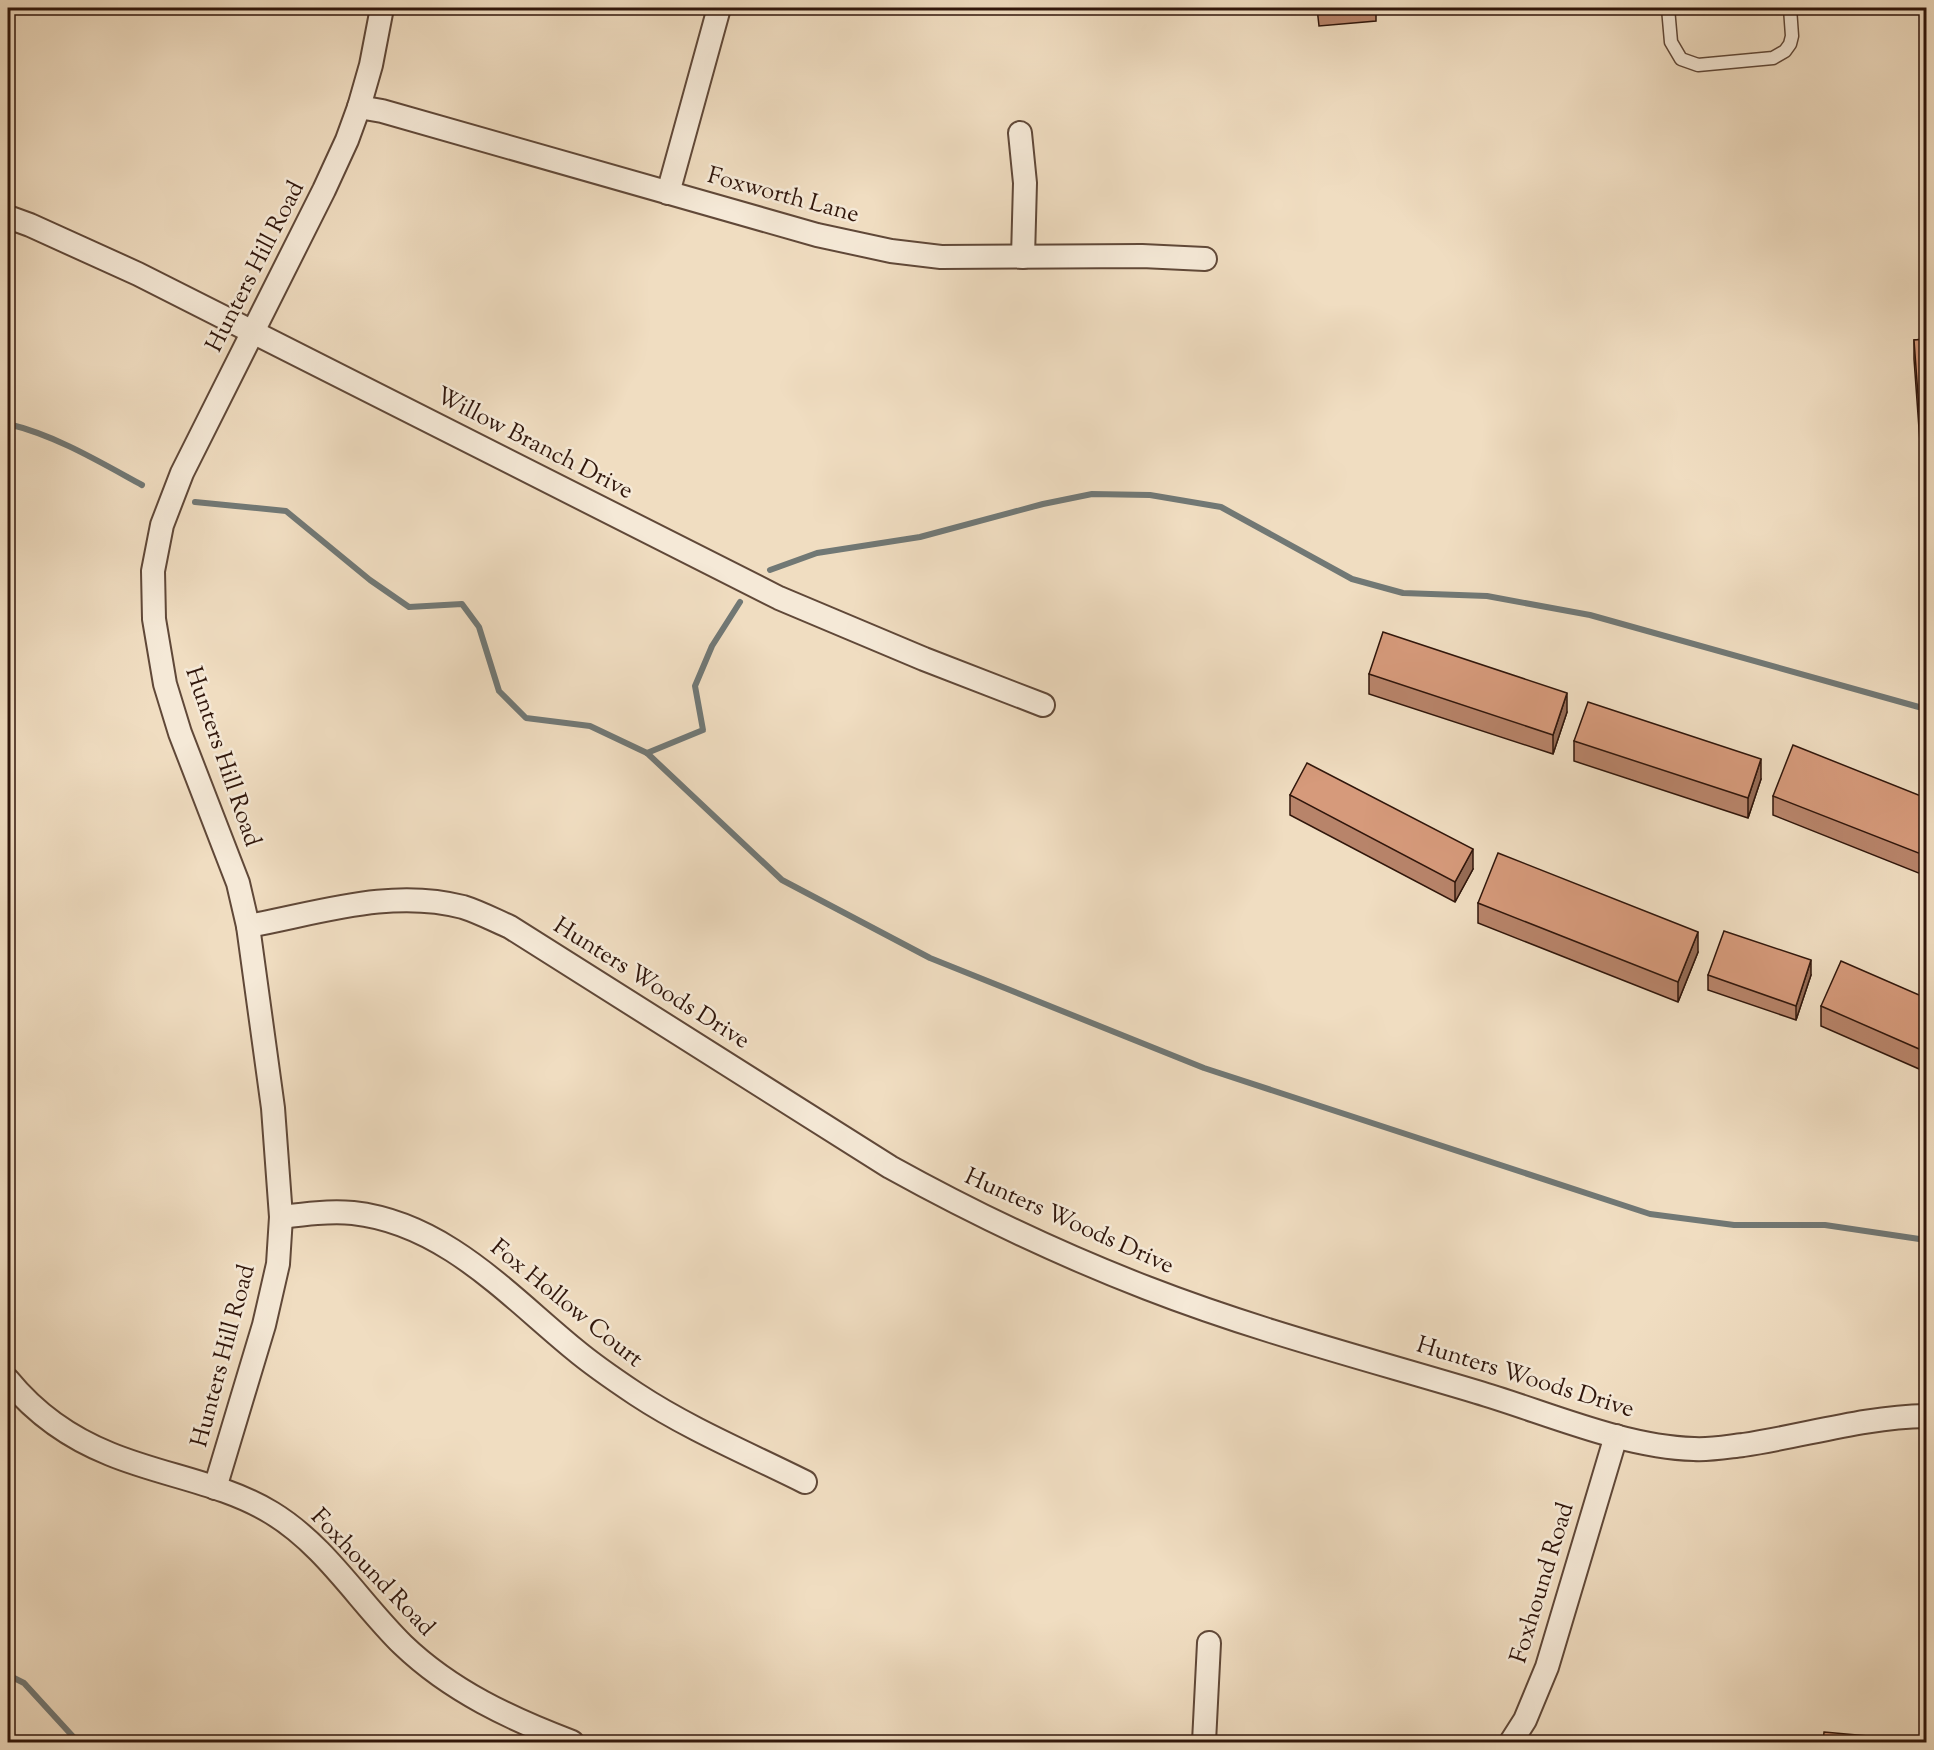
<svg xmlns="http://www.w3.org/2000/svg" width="1934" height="1750" font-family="'Sorts Mill Goudy',serif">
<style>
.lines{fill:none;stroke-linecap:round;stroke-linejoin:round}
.stream{stroke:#717875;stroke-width:6}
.service-casing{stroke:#604838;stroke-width:15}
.minor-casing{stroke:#604838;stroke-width:26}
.service{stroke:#f5e9d7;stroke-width:12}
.minor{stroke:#f5e9d7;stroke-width:22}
.wall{fill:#b8846a;stroke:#30160b;stroke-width:1.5}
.shaded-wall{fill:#966c56;stroke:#30160b;stroke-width:1.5}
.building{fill:#d69a7b;stroke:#30160b;stroke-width:1.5}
.labels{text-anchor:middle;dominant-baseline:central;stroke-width:5;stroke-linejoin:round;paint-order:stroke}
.street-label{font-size:24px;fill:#30160b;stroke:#f5e9d7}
</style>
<rect width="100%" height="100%" fill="#f0ddc1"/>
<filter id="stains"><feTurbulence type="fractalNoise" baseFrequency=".00333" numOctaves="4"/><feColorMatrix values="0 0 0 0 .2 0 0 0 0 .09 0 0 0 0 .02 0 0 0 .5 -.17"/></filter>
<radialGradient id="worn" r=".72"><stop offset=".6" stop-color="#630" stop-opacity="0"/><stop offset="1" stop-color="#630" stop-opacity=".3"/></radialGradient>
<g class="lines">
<!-- stream -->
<g class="stream">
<path d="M8,424c47,11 92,38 134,61"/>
<polyline points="195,502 286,511 370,580 409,607 462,604 479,627 499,691 526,718 590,726 647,753 782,880 930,958 1204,1068 1650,1214 1734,1225 1825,1225 1926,1240"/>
<polyline points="770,570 817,553 920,537 1043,504 1092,494 1150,495 1221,507 1352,579 1403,593 1487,596 1590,615 1926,709"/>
<polyline points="647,753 703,730 695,686 712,646 740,602"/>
<polyline points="8,1675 24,1683 78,1742"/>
</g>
<!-- service casing -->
<g class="service-casing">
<polyline id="service" points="1668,8 1671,42 1681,59 1698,65 1773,58 1785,51 1790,44 1792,36 1790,8"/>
</g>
<!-- minor casing -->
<g class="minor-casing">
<g id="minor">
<polyline points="359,107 382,111 817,235 891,251 941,257 1142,256 1205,259"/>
<polyline points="1020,133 1025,183 1023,257"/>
<polyline points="668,193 719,8"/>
<polyline points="8,217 30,225 138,274 779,598 924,659 1043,705"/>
<path d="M248,926c71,-13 143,-38 215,-19 16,5 31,13 47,20l380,240c83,46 169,87 257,121 108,42 220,71 330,104 68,20 146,55 217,57 16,1 32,-2 49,-4 61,-9 121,-28 183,-29"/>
<path d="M281,1217c24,-3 48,-6 72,-4 91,10 154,81 221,136 19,16 41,31 62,45 53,35 113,60 169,88"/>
<path d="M8,1380c27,33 62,58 102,74 53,22 113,29 162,59 54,33 87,89 131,132 48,46 108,74 169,97"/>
<polyline points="215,1488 264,1325 278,1264 281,1217 273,1108 248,926 238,883 180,733 165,684 154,619 153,571 162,525 182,473 324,190 347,140 359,107 371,65 382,8"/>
<polyline points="1204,1742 1209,1643"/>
<polyline points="1511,1742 1525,1720 1547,1667 1616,1436"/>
</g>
</g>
<!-- service -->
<use href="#service" class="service"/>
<!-- minor -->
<use href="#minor" class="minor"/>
</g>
<!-- wall -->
<g class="wall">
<polygon points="1317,8 1376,8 1376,21 1319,26"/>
<polygon points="1926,339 1926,484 1923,484 1914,359 1914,340"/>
<polygon points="1369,674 1567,712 1553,754 1369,694"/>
<polygon points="1574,741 1761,779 1748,818 1574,761"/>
<polygon points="1290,795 1473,869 1455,902 1290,815"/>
<polygon points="1773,796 1926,798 1926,876 1773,815"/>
<polygon points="1478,903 1698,952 1678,1002 1478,923"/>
<polygon points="1708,975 1811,975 1796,1020 1708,990"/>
<polygon points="1926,998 1926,1072 1821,1026 1821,1006"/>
</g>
<!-- shaded-wall -->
<g class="shaded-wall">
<polygon points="1567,693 1567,712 1553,754 1553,735"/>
<polygon points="1761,759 1761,779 1748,818 1748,798"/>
<polygon points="1473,849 1473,869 1455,902 1455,882"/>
<polygon points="1698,932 1698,952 1678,1002 1678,982"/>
<polygon points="1811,960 1811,975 1796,1020 1796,1006"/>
</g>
<!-- building -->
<g class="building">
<polygon points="1319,8 1358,8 1319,11"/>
<polygon points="1926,339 1926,464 1923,465 1914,340"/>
<polygon points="1383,632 1567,693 1553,735 1369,674"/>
<polygon points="1588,702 1761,759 1748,798 1574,741"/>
<polygon points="1793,745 1926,798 1926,856 1773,796"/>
<polygon points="1307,763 1473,849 1455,882 1290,795"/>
<polygon points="1498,853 1698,932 1678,982 1478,903"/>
<polygon points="1724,931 1811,960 1796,1006 1708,975"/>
<polygon points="1841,961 1926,998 1926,1052 1821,1006"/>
<polygon points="1824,1732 1901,1739 1900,1743 1823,1743"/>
<polygon points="1918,1739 1926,1740 1926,1743 1918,1743"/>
</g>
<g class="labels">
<!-- street labels -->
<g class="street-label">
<text transform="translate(783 196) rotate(15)">Foxworth Lane</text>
<text transform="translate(256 267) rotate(-63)">Hunters Hill Road</text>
<text transform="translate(534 444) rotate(27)">Willow Branch Drive</text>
<text transform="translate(222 757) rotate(71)">Hunters Hill Road</text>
<text transform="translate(651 984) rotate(32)">Hunters Woods Drive</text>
<text transform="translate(1069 1222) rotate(24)">Hunters Woods Drive</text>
<text transform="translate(566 1304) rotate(39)">Fox Hollow Court</text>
<text transform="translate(224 1356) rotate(-75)">Hunters Hill Road</text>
<text transform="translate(1525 1378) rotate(17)">Hunters Woods Drive</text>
<text transform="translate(372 1573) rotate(46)">Foxhound Road</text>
<text transform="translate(1543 1583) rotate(-73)">Foxhound Road</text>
</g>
</g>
<!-- margin -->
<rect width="1934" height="1750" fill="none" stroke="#f0ddc1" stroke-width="30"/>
<rect x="9" y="9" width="1916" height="1732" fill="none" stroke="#30160b" stroke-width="3"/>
<rect x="15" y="15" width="1904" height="1720" fill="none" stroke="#30160b" stroke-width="1.5"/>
<rect width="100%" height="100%" filter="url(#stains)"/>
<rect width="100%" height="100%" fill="url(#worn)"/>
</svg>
